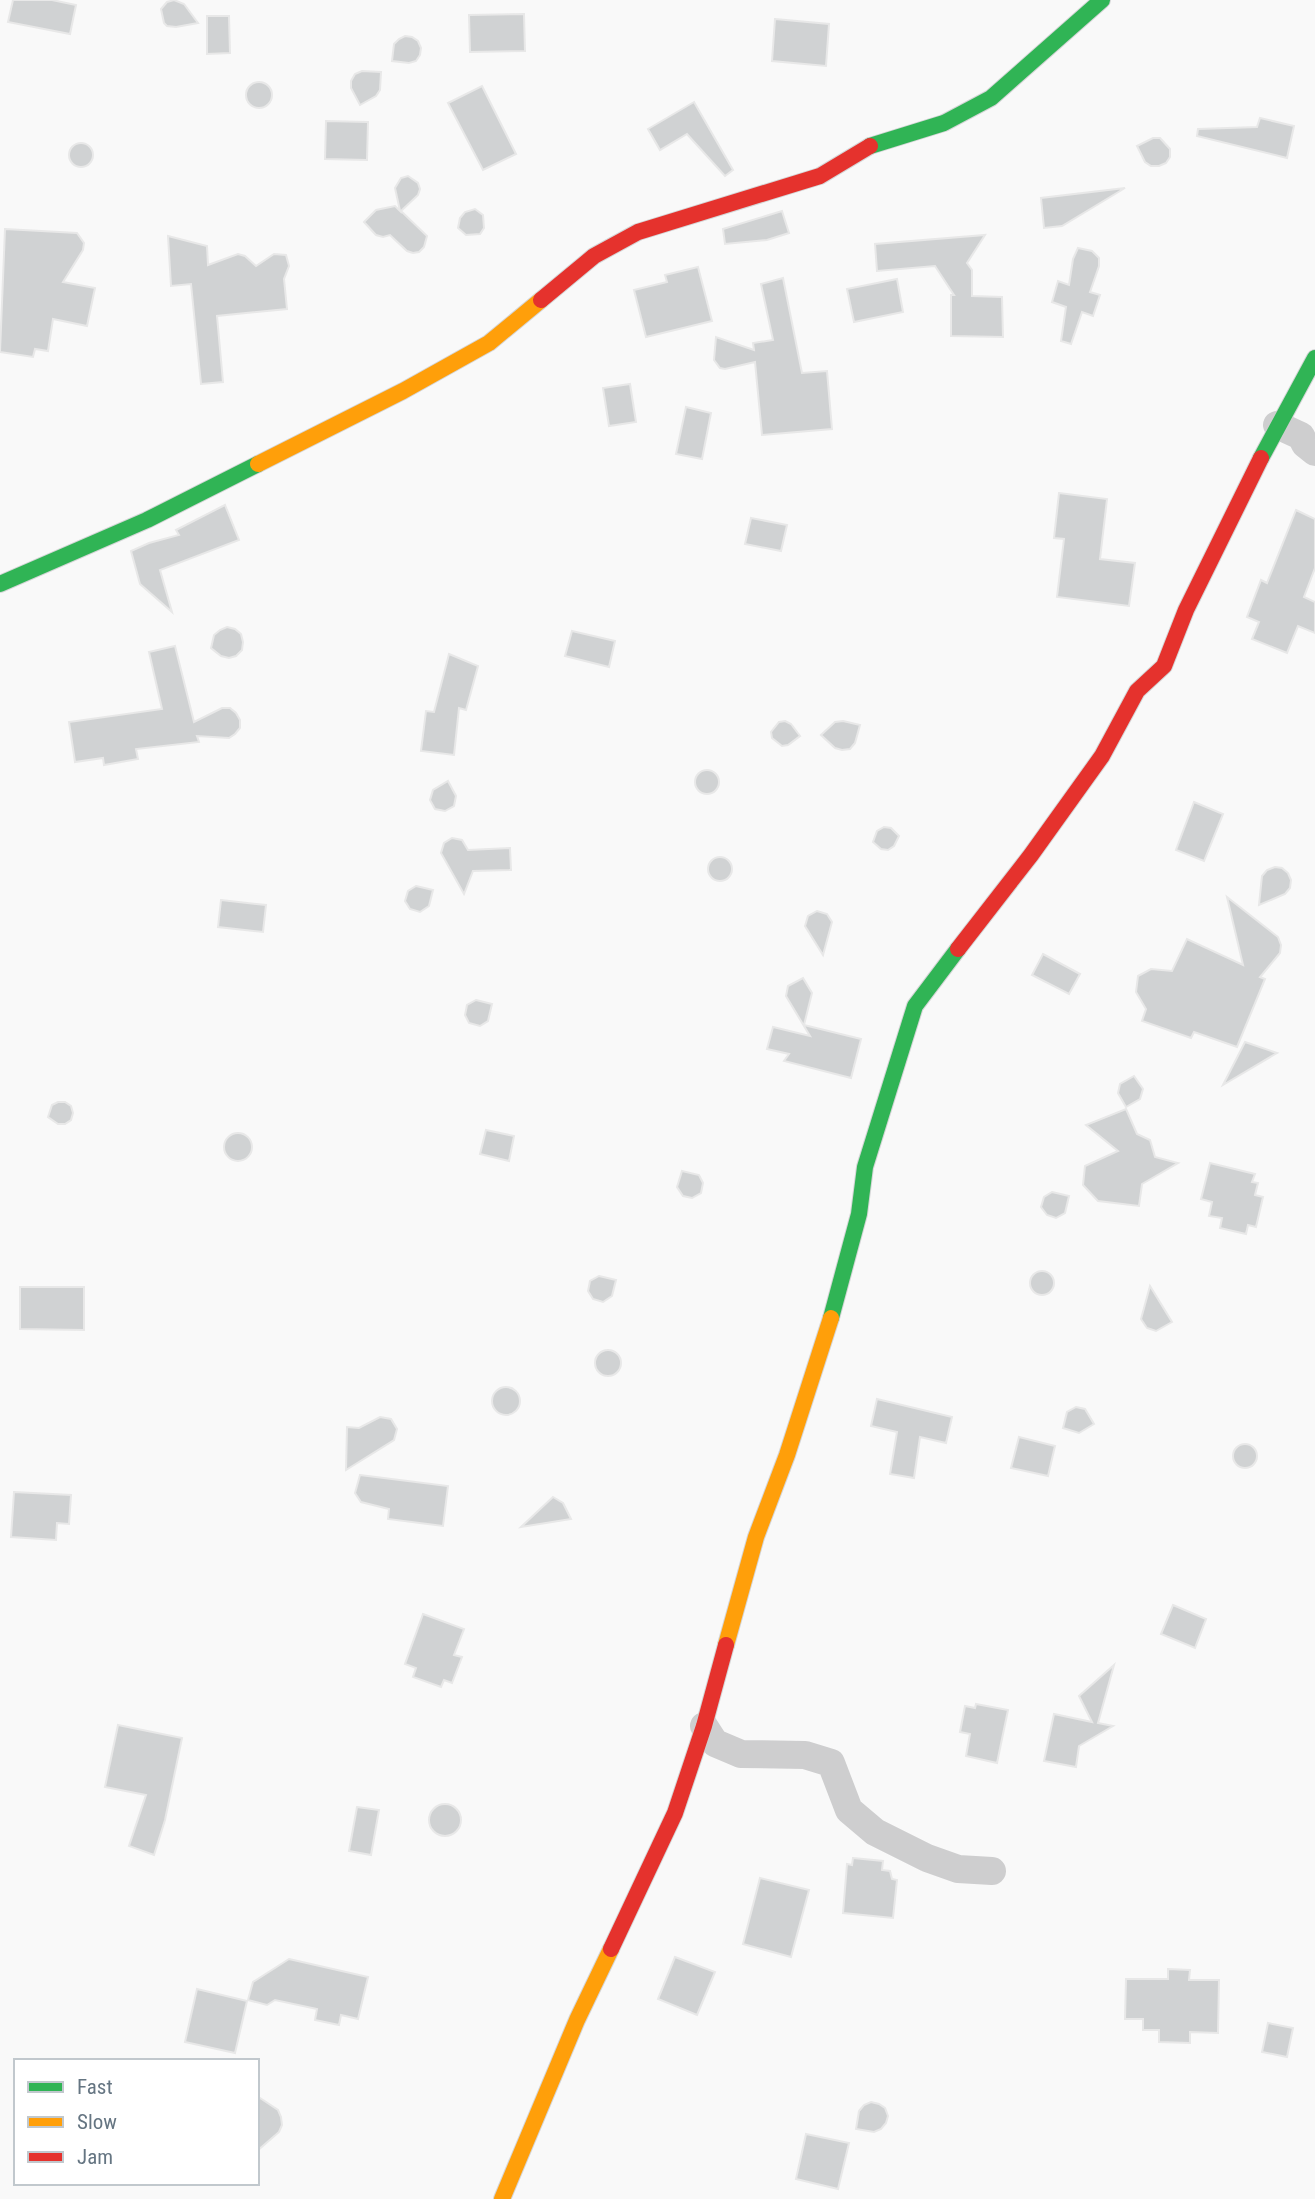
<svg xmlns="http://www.w3.org/2000/svg" width="1315" height="2199" font-family="'Roboto Condensed',sans-serif">
<style>
.building{fill:#d0d2d3;stroke:#e8e8e8;stroke-width:2}
.lines{fill:none;stroke-linecap:round;stroke-linejoin:round}
.fast-casing{stroke:#d5d6d7;stroke-width:18}
.slow-casing{stroke:#d5d6d7;stroke-width:18}
.jam-casing{stroke:#d5d6d7;stroke-width:18}
.street{stroke:#cececf;stroke-width:28}
.fast{stroke:#30b455;stroke-width:16}
.slow{stroke:#ff9f0a;stroke-width:16}
.jam{stroke:#e5322d;stroke-width:16}
</style>
<rect width="100%" height="100%" fill="#f9f9f9"/>
<!-- building -->
<g class="building">
<polygon points="13,0 52,0 76,5 70,34 8,22"/>
<polygon points="174,0 184,4 198,23 176,27 167,26 164,23 161,9 167,2"/>
<polygon points="524,14 525,51 470,52 469,15"/>
<polygon points="207,16 229,16 230,53 207,54"/>
<polygon points="775,19 829,24 826,66 772,61"/>
<polygon points="405,36 412,37 418,41 421,48 420,55 416,61 409,63 392,61 394,44 399,39"/>
<polygon points="362,71 381,72 380,90 376,96 360,105 351,88 351,81 355,74"/>
<circle cx="259" cy="95" r="13"/>
<polygon points="482,86 516,154 483,170 448,103"/>
<polygon points="694,102 733,170 725,176 687,134 660,150 648,129"/>
<polygon points="1260,118 1294,126 1287,158 1197,136 1198,129 1257,127"/>
<polygon points="326,121 368,122 367,160 325,159"/>
<polygon points="1153,138 1160,138 1170,149 1170,157 1166,163 1159,166 1151,166 1145,162 1137,146"/>
<circle cx="81" cy="155" r="12"/>
<polygon points="408,176 418,183 420,189 418,195 401,211 427,236 424,247 419,252 413,253 407,251 390,235 383,237 376,235 364,222 376,210 395,206 400,211 395,188 401,178"/>
<polygon points="1125,188 1062,226 1044,228 1041,198"/>
<polygon points="475,209 483,215 484,228 480,234 466,235 458,228 460,218 465,212"/>
<polygon points="782,211 789,233 767,240 725,244 723,229"/>
<polygon points="5,229 77,233 84,243 83,250 63,282 95,288 87,326 53,319 48,351 35,349 33,357 0,352"/>
<polygon points="985,235 967,263 972,270 972,296 1002,297 1003,337 951,336 951,295 954,295 935,266 877,271 875,244"/>
<polygon points="168,236 207,246 208,265 238,254 245,256 256,266 274,254 286,255 289,266 284,279 287,309 217,316 223,382 201,384 191,284 171,286"/>
<polygon points="1078,248 1092,251 1099,258 1099,266 1090,292 1100,295 1093,316 1082,312 1071,344 1061,341 1066,307 1052,302 1058,281 1069,285 1073,259"/>
<polygon points="698,267 712,321 646,337 634,290 667,282 665,275"/>
<polygon points="783,278 802,373 827,371 832,429 762,435 755,362 725,369 720,368 714,360 716,337 754,350 753,343 773,340 761,284"/>
<polygon points="897,279 903,312 854,322 847,289"/>
<polygon points="630,384 636,422 609,426 603,388"/>
<polygon points="686,407 711,413 702,459 676,454"/>
<polygon points="1059,493 1107,499 1100,559 1135,563 1129,606 1057,597 1064,539 1054,538"/>
<polygon points="225,505 239,540 160,570 172,612 140,584 131,551 149,543 179,535 176,530"/>
<polygon points="1296,510 1315,519 1315,568 1304,597 1315,602 1315,633 1298,626 1287,653 1252,639 1259,622 1247,617 1261,580 1267,583"/>
<polygon points="751,518 787,525 781,551 745,544"/>
<polygon points="227,627 235,629 241,634 243,642 242,650 236,656 229,658 221,656 211,648 214,635 220,630"/>
<polygon points="572,631 615,641 609,667 565,656"/>
<polygon points="175,646 194,722 222,708 230,708 236,713 240,720 240,728 235,734 229,738 197,736 199,742 136,749 138,759 104,765 103,758 75,762 69,722 162,709 149,652"/>
<polygon points="449,654 478,666 466,710 459,708 454,755 421,751 426,711 434,712"/>
<polygon points="785,721 791,724 800,736 788,745 782,746 772,738 771,732 779,722"/>
<polygon points="843,721 860,725 855,743 850,749 842,750 835,748 821,735 835,722"/>
<circle cx="707" cy="782" r="12"/>
<polygon points="448,781 456,796 454,806 445,811 435,809 430,800 433,790"/>
<polygon points="1194,802 1223,814 1204,861 1176,850"/>
<polygon points="884,827 891,828 899,836 894,846 888,850 881,849 873,842 877,831"/>
<polygon points="452,838 462,840 468,850 510,848 511,870 473,871 464,894 441,853 444,843"/>
<circle cx="720" cy="869" r="12"/>
<polygon points="1275,867 1282,868 1288,873 1291,880 1290,888 1285,894 1259,905 1262,876 1267,870"/>
<polygon points="416,886 433,890 429,906 420,912 410,909 405,901 408,891"/>
<polygon points="1227,897 1278,937 1281,945 1280,953 1260,977 1265,979 1237,1047 1194,1032 1191,1038 1142,1021 1146,1009 1136,992 1138,976 1151,969 1172,971 1187,939 1243,965"/>
<polygon points="221,900 266,905 263,932 218,927"/>
<polygon points="817,911 827,914 832,922 823,955 805,926 808,916"/>
<polygon points="1043,954 1080,974 1069,994 1032,975"/>
<polygon points="803,978 812,993 804,1025 861,1039 851,1078 784,1061 789,1054 767,1049 773,1027 810,1036 786,996 788,986"/>
<polygon points="476,1000 492,1004 488,1021 480,1026 469,1023 465,1015 467,1005"/>
<polygon points="1245,1042 1277,1053 1223,1085"/>
<polygon points="1134,1076 1143,1089 1140,1099 1126,1107 1118,1093 1120,1084"/>
<polygon points="58,1102 65,1102 71,1106 73,1113 71,1120 65,1124 58,1124 48,1117 52,1105"/>
<polygon points="1126,1109 1137,1134 1150,1140 1155,1157 1178,1163 1142,1184 1139,1206 1098,1201 1083,1185 1085,1166 1118,1151 1086,1125"/>
<polygon points="486,1130 514,1136 509,1161 480,1154"/>
<circle cx="238" cy="1147" r="14"/>
<polygon points="1210,1163 1255,1174 1252,1182 1258,1183 1255,1195 1263,1197 1256,1227 1248,1225 1246,1234 1220,1228 1222,1218 1209,1216 1212,1202 1201,1199"/>
<polygon points="682,1171 699,1175 703,1183 701,1193 692,1198 683,1196 677,1187"/>
<polygon points="1052,1192 1069,1196 1065,1213 1056,1218 1047,1215 1041,1207 1044,1197"/>
<circle cx="1042" cy="1283" r="12"/>
<polygon points="599,1276 616,1280 612,1296 603,1302 593,1299 588,1291 590,1281"/>
<polygon points="1150,1286 1172,1322 1156,1331 1147,1328 1141,1319"/>
<polygon points="20,1287 84,1287 84,1330 20,1329"/>
<circle cx="608" cy="1363" r="13"/>
<circle cx="506" cy="1401" r="14"/>
<polygon points="877,1399 952,1417 946,1443 920,1437 914,1478 890,1474 897,1432 871,1426"/>
<polygon points="1076,1407 1085,1409 1094,1424 1079,1433 1063,1428 1067,1412"/>
<polygon points="380,1417 391,1419 397,1429 394,1440 346,1470 347,1427 359,1428"/>
<polygon points="1019,1437 1055,1446 1048,1476 1011,1468"/>
<circle cx="1245" cy="1456" r="12"/>
<polygon points="360,1475 448,1486 443,1526 388,1519 389,1509 361,1502 355,1493"/>
<polygon points="14,1492 71,1495 69,1524 57,1523 56,1540 11,1537"/>
<polygon points="553,1497 563,1503 571,1519 521,1527"/>
<polygon points="1173,1605 1206,1619 1195,1648 1161,1634"/>
<polygon points="423,1614 464,1629 454,1655 462,1657 452,1683 444,1680 441,1687 413,1677 416,1668 405,1664"/>
<polygon points="1114,1665 1098,1723 1113,1726 1079,1746 1076,1767 1044,1761 1054,1714 1092,1722 1079,1696"/>
<polygon points="976,1704 1008,1710 997,1763 966,1756 970,1734 960,1732 965,1706 975,1708"/>
<polygon points="118,1725 182,1738 165,1820 154,1855 129,1846 146,1795 105,1787"/>
<circle cx="445" cy="1820" r="16"/>
<polygon points="357,1807 379,1810 371,1855 349,1851"/>
<polygon points="853,1858 883,1861 882,1870 890,1871 892,1879 897,1880 893,1918 843,1913 847,1864 852,1865"/>
<polygon points="760,1878 809,1890 791,1957 743,1944"/>
<polygon points="675,1957 715,1972 697,2015 658,1999"/>
<polygon points="289,1959 368,1977 358,2019 341,2015 339,2025 315,2020 317,2009 275,2000 267,2005 248,2000 253,1982"/>
<polygon points="1168,1969 1190,1970 1189,1980 1219,1980 1218,2033 1190,2032 1190,2043 1159,2042 1159,2030 1143,2030 1143,2019 1125,2019 1126,1979 1168,1979"/>
<polygon points="197,1989 247,2001 235,2053 185,2042"/>
<polygon points="1268,2023 1293,2028 1287,2057 1262,2052"/>
<polygon points="257,2096 278,2110 281,2117 282,2125 279,2132 257,2151"/>
<polygon points="871,2102 879,2104 885,2108 888,2116 886,2123 881,2129 874,2132 856,2129 859,2111 864,2105"/>
<polygon points="806,2134 849,2143 838,2189 796,2179"/>
</g>
<g class="lines">
<!-- fast casing -->
<g class="fast-casing">
<g id="fast">
<polyline points="870,146 944,123 991,98 1102,0"/>
<polyline points="1261,458 1315,358"/>
<polyline points="0,584 147,520 258,464"/>
<polyline points="831,1318 859,1214 865,1167 915,1006 958,949"/>
</g>
</g>
<!-- slow casing -->
<g class="slow-casing">
<g id="slow">
<polyline points="258,464 403,391 489,343 541,300"/>
<polyline points="726,1645 756,1537 787,1455 831,1318"/>
<polyline points="502,2199 577,2020 611,1949"/>
</g>
</g>
<!-- jam casing -->
<g class="jam-casing">
<g id="jam">
<polyline points="541,300 594,256 638,232 820,176 870,146"/>
<polyline points="958,949 1031,855 1102,756 1137,691 1164,666 1186,610 1261,458"/>
<polyline points="611,1949 675,1813 704,1726 726,1645"/>
</g>
</g>
<!-- street -->
<g class="street">
<polyline points="1277,425 1301,436 1305,444 1315,452"/>
<polyline points="704,1726 715,1743 741,1754 805,1755 831,1763 849,1810 875,1832 927,1858 958,1869 992,1871"/>
</g>
<!-- fast -->
<use href="#fast" class="fast"/>
<!-- slow -->
<use href="#slow" class="slow"/>
<!-- jam -->
<use href="#jam" class="jam"/>
</g>
<!-- legend -->
<rect x="14" y="2059" width="245" height="126" fill="#ffffff" stroke="#c1c8cd" stroke-width="2"/>
<rect x="28" y="2082" width="35" height="10" fill="#30b455" stroke="#c1c8cd" stroke-width="2"/>
<text x="77" y="2094" font-size="21" fill="#657582">Fast</text>
<rect x="28" y="2117" width="35" height="10" fill="#ff9f0a" stroke="#c1c8cd" stroke-width="2"/>
<text x="77" y="2129" font-size="21" fill="#657582">Slow</text>
<rect x="28" y="2152" width="35" height="10" fill="#e5322d" stroke="#c1c8cd" stroke-width="2"/>
<text x="77" y="2164" font-size="21" fill="#657582">Jam</text>
</svg>
